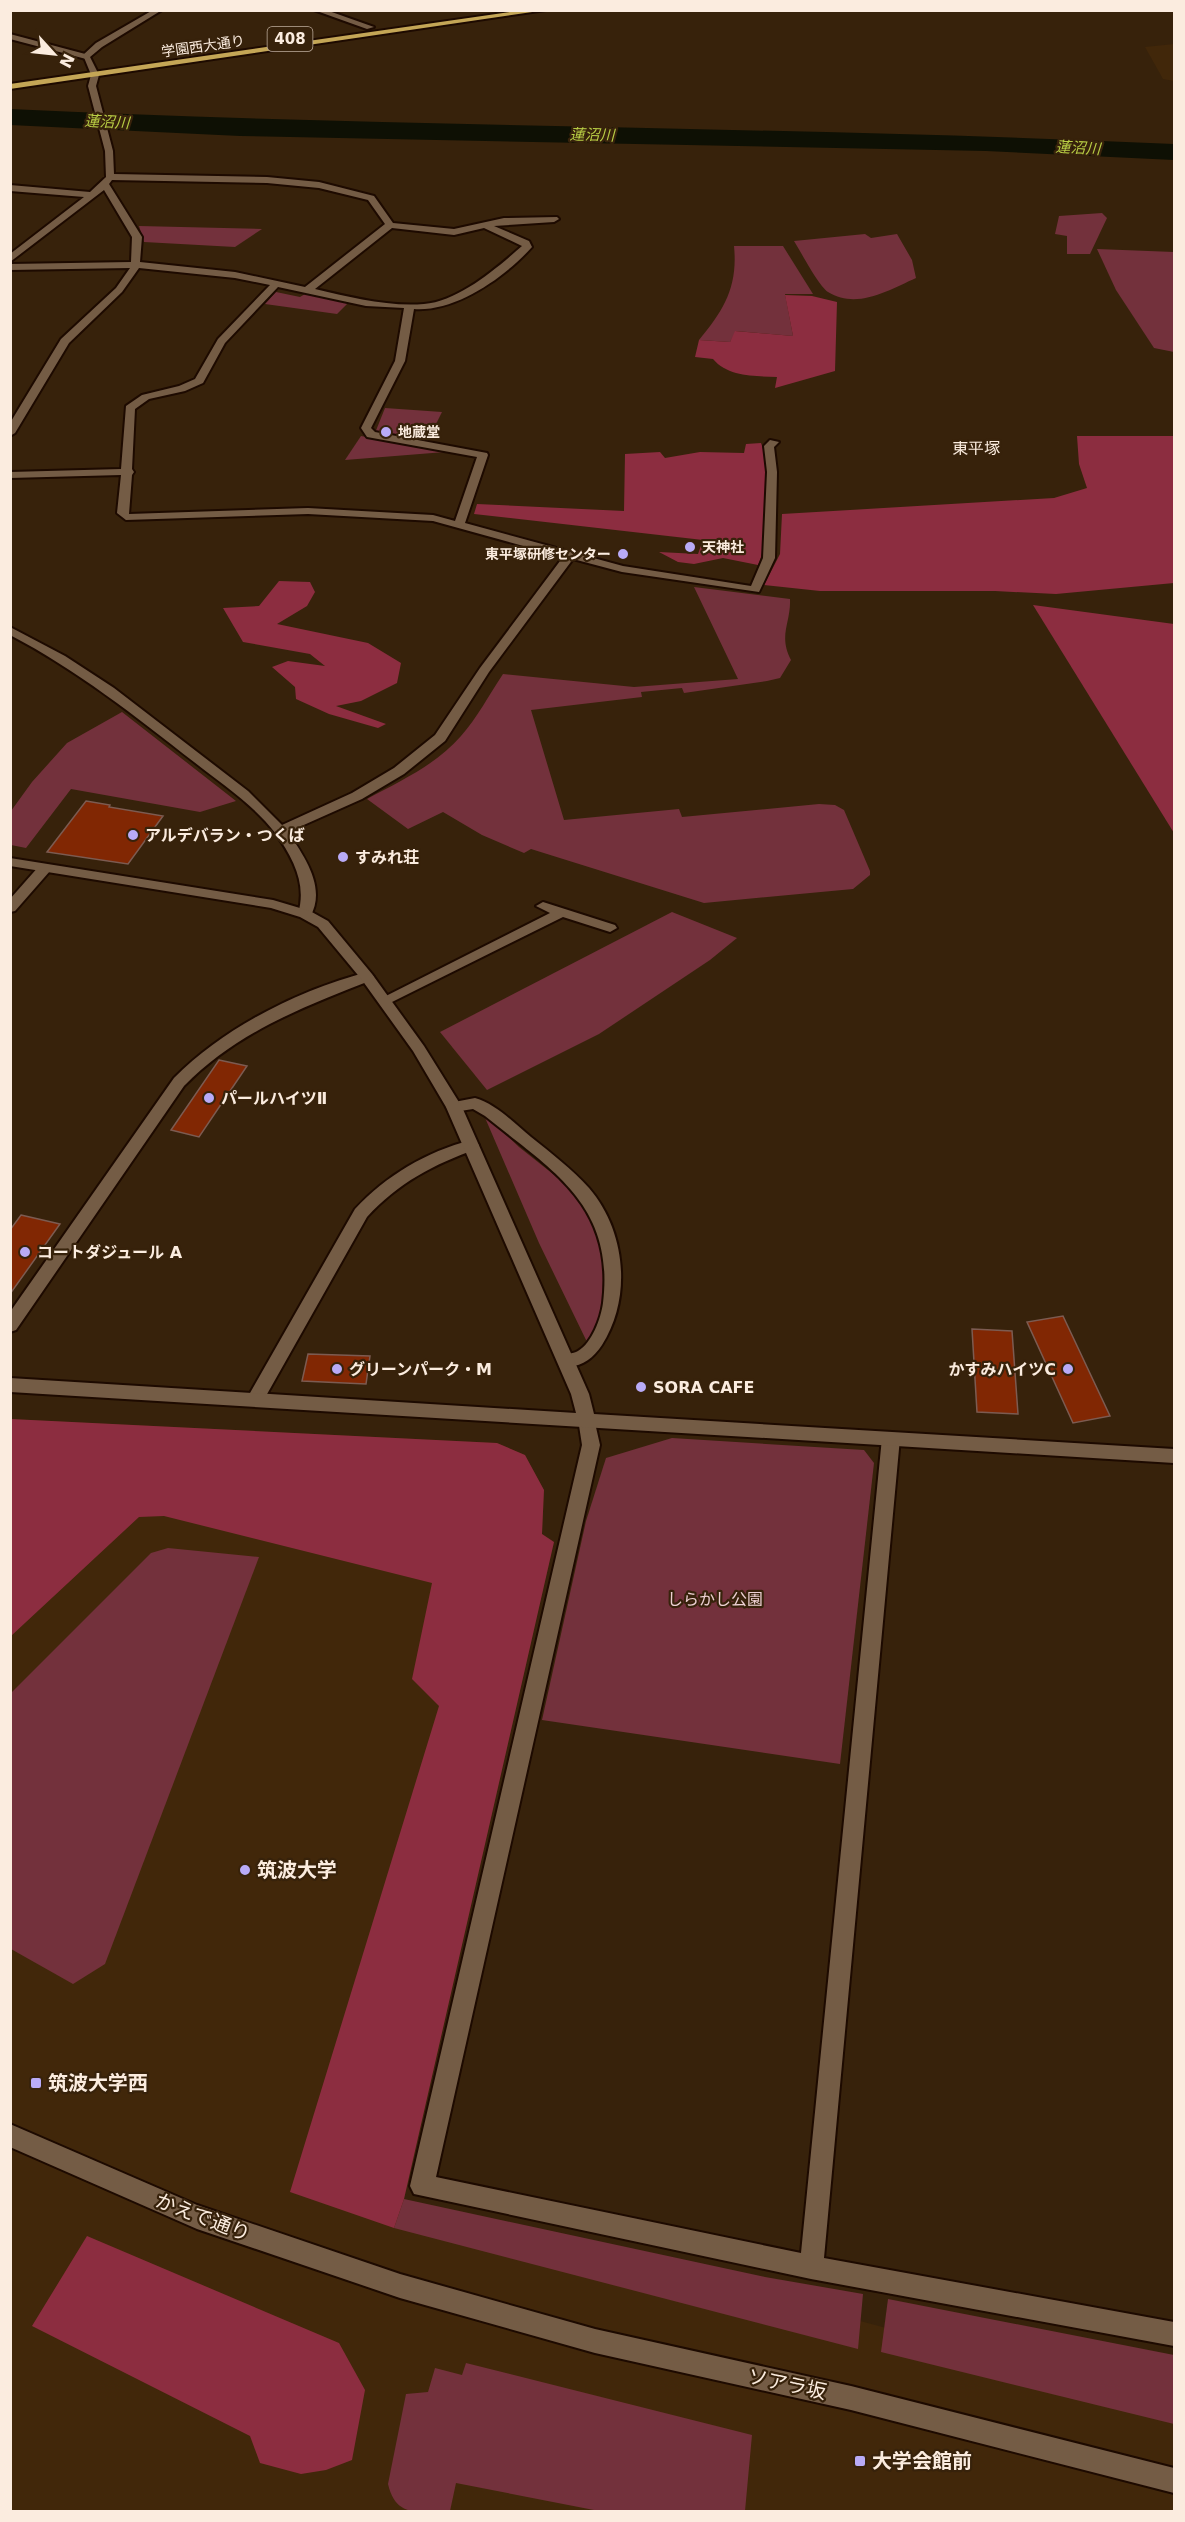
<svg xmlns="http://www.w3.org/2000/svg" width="1185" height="2522" font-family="'DejaVu Sans','Noto Sans JP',sans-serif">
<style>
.built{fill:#41270a}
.green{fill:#73313c}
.forest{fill:#8c2d40}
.water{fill:#0e1004;stroke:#555246;stroke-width:1.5}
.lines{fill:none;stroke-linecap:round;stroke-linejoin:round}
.river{fill:#0e1004;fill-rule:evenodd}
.building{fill:#812703;stroke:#7c5b51;stroke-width:1.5}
.minor-casing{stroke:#1d0a00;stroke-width:4}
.tertiary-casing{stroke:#1d0a00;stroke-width:4}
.trunk-casing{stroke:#1d0a00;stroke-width:4}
.minor{fill:#745c45;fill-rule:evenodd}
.tertiary{fill:#745c45;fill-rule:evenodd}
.trunk{fill:#c4a656;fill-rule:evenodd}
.poi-dot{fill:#b9abf7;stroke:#37220b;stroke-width:2}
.labels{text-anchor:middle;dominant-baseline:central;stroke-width:4.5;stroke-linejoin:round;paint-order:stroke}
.far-street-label{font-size:14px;fill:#fbecdf;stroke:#37220b}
.far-poi-label{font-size:14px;font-weight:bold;fill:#fbecdf;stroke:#37220b;text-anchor:start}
.shield{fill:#37220b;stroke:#c0af9f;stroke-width:1.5}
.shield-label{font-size:15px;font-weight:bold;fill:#fbecdf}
.far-water-label{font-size:15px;font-style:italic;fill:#b9ce45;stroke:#37220b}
.far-quarter-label{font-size:16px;fill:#fbecdf;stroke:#37220b}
.poi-label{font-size:16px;font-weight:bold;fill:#fbecdf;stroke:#37220b;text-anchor:start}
.park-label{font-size:16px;fill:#edd0d3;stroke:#37220b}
.near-poi-label{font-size:20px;font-weight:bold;fill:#fbecdf;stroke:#37220b;text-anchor:start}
.near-street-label{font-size:20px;fill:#fbecdf;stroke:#37220b}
</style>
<rect width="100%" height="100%" fill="#37220b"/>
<!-- built -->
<g class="built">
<polygon points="1174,44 1174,81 1163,79 1145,47"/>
<polygon points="10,1419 497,1443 525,1455 544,1490 542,1534 554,1542 404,2199 1174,2405 1174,2511 11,2511"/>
</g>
<!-- green -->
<g class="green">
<polygon points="1102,213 1107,218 1090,254 1067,254 1067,236 1055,234 1059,216"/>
<polygon points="139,226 262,229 235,247 144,242"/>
<path d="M865,234l6,4 26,-4 15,26 4,18c-27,12 -59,32 -88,14 -10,-7 -27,-40 -34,-51z"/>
<path d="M734,246h49l30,48h-28l8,42 -57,-5 -6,11 -31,-2c25,-30 39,-53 35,-94z"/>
<polygon points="1097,249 1174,252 1174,352 1154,348 1116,290"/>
<polygon points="276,292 300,297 305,294 348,303 337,314 265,304"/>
<polygon points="385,408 442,412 427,442 375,433"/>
<polygon points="361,436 445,452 345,460"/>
<path d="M694,587l96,12c1,24 -12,36 1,61l-11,18 -13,3 -83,12 -2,-5 -41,4 1,5 -111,13 33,110 115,-11 3,8 137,-13 16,1 9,5 26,61v4l-17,14 -149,14 -173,-54 -7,4 -42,-18 -39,-23 -35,17 -41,-30c33,-18 69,-34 94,-63 16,-18 28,-41 42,-62l131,13 104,-8z"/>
<polygon points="122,712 236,801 200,812 71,789 26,848 11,845 11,811 32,782 67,743"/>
<polygon points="672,912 737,938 710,960 599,1034 487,1090 440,1032"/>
<polygon points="483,1113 519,1147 577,1193 601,1237 605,1305 600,1322 587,1342 539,1243"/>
<polygon points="672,1438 864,1450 874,1463 840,1764 542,1720 586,1521 606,1458"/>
<polygon points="168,1548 259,1557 105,1964 73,1984 11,1949 11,1693 151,1553"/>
<polygon points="404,2199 765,2277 863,2294 858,2349 394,2228"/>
<polygon points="888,2299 1174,2355 1174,2424 881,2352"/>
<path d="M466,2363l286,72 -7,76h-146l-143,-28 -6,28c-29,1 -54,8 -62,-27l18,-90 22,-2 7,-24 27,7z"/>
</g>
<!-- forest -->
<g class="forest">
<path d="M785,295l27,1 25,6 -2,69 -60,17 2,-11c-22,-1 -49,0 -64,-18l-18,-2 4,-17 31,2 5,-11 58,5z"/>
<polygon points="1077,436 1174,436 1174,583 1056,594 995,591 820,591 764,585 780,554 782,514 1054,498 1087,488 1079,464"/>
<path d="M761,443c11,30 10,93 -3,122l-35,-7 -29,6 -16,-2 -19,-10 39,2 5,-14 -229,-26 3,-10 147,7 1,-57 35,-2 5,6 35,-6 44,1 2,-9z"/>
<polygon points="279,581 310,582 315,592 307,606 277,624 368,643 401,663 397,683 361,701 336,706 386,724 378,728 329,714 296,699 295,687 272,667 288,661 325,666 310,654 243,642 223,608 259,606"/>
<polygon points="1033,605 1174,624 1174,833"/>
<polygon points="11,1419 497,1443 525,1455 544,1490 542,1534 554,1542 404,2199 394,2228 290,2192 439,1706 412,1679 432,1583 164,1516 139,1517 11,1636"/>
<polygon points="87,2236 339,2343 365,2390 352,2460 326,2470 301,2474 260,2463 250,2436 32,2326"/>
</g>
<!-- water -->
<polygon class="water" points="10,115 165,123 162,127 11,119"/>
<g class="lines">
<!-- river -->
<path class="river" d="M10,109c388,19 776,17 1164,35v16l-188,-9 -746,-15 -230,-11z"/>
</g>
<!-- building -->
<g class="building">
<polygon points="86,801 110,805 109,807 163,816 128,864 47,852"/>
<polygon points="219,1060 247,1066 199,1137 171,1130"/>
<polygon points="21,1215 60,1224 10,1294 10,1230"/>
<polygon points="1063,1316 1110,1416 1073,1423 1027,1322"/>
<polygon points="972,1329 1012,1331 1018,1414 977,1412"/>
<polygon points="308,1354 370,1356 366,1384 302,1381"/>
</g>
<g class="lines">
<!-- minor casing -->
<g class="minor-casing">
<g id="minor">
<polygon points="314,10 326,10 374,27 367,29"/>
<polygon points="10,34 89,55 90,57 86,59 10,39"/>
<path d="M95,73l4,2 -3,11 17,65 1,23 153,3 52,5 55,14 19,27 61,6 50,-11 53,-1 2,2 -5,3 -60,4 35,15 3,6c-27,30 -76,65 -118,62l-9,52 -34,67 4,4 112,21 1,2 -23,68 158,43 128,20 12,-28 4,-86 -3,-26 6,-6 9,2 -5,5 3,25 -2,86 -16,34 -137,-20 -49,-13 -84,113 -44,69 -41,33 -42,25 -74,33c16,24 39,56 22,85l-5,1 -7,-4c9,-30 -5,-56 -22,-80 -22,-29 -54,-50 -82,-72 -59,-46 -117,-92 -184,-127v-8l55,29 49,32 134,103 34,34 70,-32 42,-25 41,-33 45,-67 83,-111 -130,-36 -125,-7 -182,6 -9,-7 4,-38 -111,3v-6l111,-3 5,-63 16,-11 37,-9 16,-7 23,-40 52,-54 -35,-7 -96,-10 -17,24 -53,51 -54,90 -5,3v-13l51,-84 55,-51 14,-20 -120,2v-6l121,-2 1,-25 -28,-47 -94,72v-8l74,-57 -74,-6v-6l80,7 16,-15 -1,-26 -17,-65 3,-11zM112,180l155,3 52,5 49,12 17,24 -80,63 -70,-15 -95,-10 2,-25 -33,-53zM392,228l62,7 30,-7 38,18c-25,22 -63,55 -98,58 -36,3 -74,-7 -109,-15zM278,287l88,19 38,2 -9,53 -34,67 6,9 110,20 -22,64 -22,-6 -125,-7 -179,6 3,-39 2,-3 -2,-3 3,-60 14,-10 36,-8 18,-8 22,-40z"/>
<polygon points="45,864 52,868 50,871 15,911 10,912 10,899 40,865"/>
<polygon points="543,902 615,925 617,928 610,932 563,917 390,1003 385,1005 378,1000 550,913 536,906"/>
<path d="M367,972l7,5 -2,3c-69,27 -135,52 -188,106l-168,244 -6,2v-20l164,-234c51,-51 123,-87 193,-106z"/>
<path d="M475,1098c21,6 39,25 56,39 20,16 41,32 58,51 37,43 43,110 13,157 -10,15 -24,25 -42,20l-3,-5 3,-5c5,-1 13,-1 18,-4 14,-8 23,-33 25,-48 12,-99 -52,-133 -118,-187l-12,-7 -19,3 -8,-5 3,-4z"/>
<path d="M471,1140l8,5 -2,4c-43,15 -79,34 -110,68l-105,186h-12l-3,-5 3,-5 105,-184c32,-34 71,-57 116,-69z"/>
<polygon points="587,1412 593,1414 600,1445 436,2177 801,2253 882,1438 885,1433 897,1433 900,1438 824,2258 1174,2322 1174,2346 811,2279 414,2194 410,2186 582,1445 578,1419 581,1414"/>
</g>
</g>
<!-- tertiary casing -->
<g class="tertiary-casing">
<g id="tertiary">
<polygon points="153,10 162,10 102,47 90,57 99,75 92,77 83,55 96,43"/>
<polygon points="10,858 273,900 310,911 328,921 372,974 424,1046 462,1107 589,1394 594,1414 1174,1449 1174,1463 10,1392 10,1378 576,1413 571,1394 446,1107 413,1051 362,980 318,927 300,917 271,908 10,866"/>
<polygon points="10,2124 197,2205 400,2274 595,2329 851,2386 1174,2468 1174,2493 851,2410 595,2353 400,2298 197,2229 10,2147"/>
</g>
</g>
<!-- trunk casing -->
<g class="trunk-casing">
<polygon id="trunk" points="524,10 546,10 10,89 10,84"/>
</g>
<!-- minor -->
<use href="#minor" class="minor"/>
<!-- tertiary -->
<use href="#tertiary" class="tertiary"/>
<!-- trunk -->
<use href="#trunk" class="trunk"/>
</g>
<!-- markers -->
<g class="poi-dot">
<circle cx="386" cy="432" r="6"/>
<circle cx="690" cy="547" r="6"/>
<circle cx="623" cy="554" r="6"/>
<circle cx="133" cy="835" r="6"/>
<circle cx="343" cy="857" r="6"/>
<circle cx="209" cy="1098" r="6"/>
<circle cx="25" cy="1252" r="6"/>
<circle cx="337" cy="1369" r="6"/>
<circle cx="1068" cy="1369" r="6"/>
<circle cx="641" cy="1387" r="6"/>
<circle cx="245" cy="1870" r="6"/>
<rect x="30" y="2077" width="12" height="12" rx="3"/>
<rect x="854" y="2455" width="12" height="12" rx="3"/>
</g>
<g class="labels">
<!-- far-street labels -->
<g class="far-street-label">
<text transform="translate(203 46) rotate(-8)">学園西大通り</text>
</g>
<!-- far-poi labels -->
<g class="far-poi-label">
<text x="398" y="432">地蔵堂</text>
<text x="702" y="547">天神社</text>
<text x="611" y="554" text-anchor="end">東平塚研修センター</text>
</g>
<!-- shield labels -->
<rect class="shield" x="267.5" y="27" width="45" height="24" rx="4.5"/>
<g class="shield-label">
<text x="290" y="39">408</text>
</g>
<!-- far-water labels -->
<g class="far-water-label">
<text transform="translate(107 122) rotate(3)">蓮沼川</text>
<text transform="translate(592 135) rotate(1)">蓮沼川</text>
<text transform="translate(1078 148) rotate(3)">蓮沼川</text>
</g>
<!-- far-quarter labels -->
<g class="far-quarter-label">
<text x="976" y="448">東平塚</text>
</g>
<!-- poi labels -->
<g class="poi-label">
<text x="145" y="835">アルデバラン・つくば</text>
<text x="355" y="857">すみれ荘</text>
<text x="221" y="1098">パールハイツⅡ</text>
<text x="37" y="1252">コートダジュール A</text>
<text x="349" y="1369">グリーンパーク・M</text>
<text x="1056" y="1369" text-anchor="end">かすみハイツC</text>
<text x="653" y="1387">SORA CAFE</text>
</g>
<!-- park labels -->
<g class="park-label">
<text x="715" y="1599">しらかし公園</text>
</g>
<!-- near-poi labels -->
<g class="near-poi-label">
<text x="257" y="1870">筑波大学</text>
<text x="48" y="2083">筑波大学西</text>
<text x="872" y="2461">大学会館前</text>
</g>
<!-- near-street labels -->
<g class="near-street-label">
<text transform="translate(203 2217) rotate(21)">かえで通り</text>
<text transform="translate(787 2384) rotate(12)">ソアラ坂</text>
</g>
</g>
<!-- border -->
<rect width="1185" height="2522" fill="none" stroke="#fbecdf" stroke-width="24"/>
<!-- north arrow -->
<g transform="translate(54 54) rotate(117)" stroke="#37220b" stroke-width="4.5" paint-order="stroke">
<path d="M0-4.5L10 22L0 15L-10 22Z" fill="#fbecdf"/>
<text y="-9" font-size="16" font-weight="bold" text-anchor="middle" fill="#fbecdf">N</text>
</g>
</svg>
